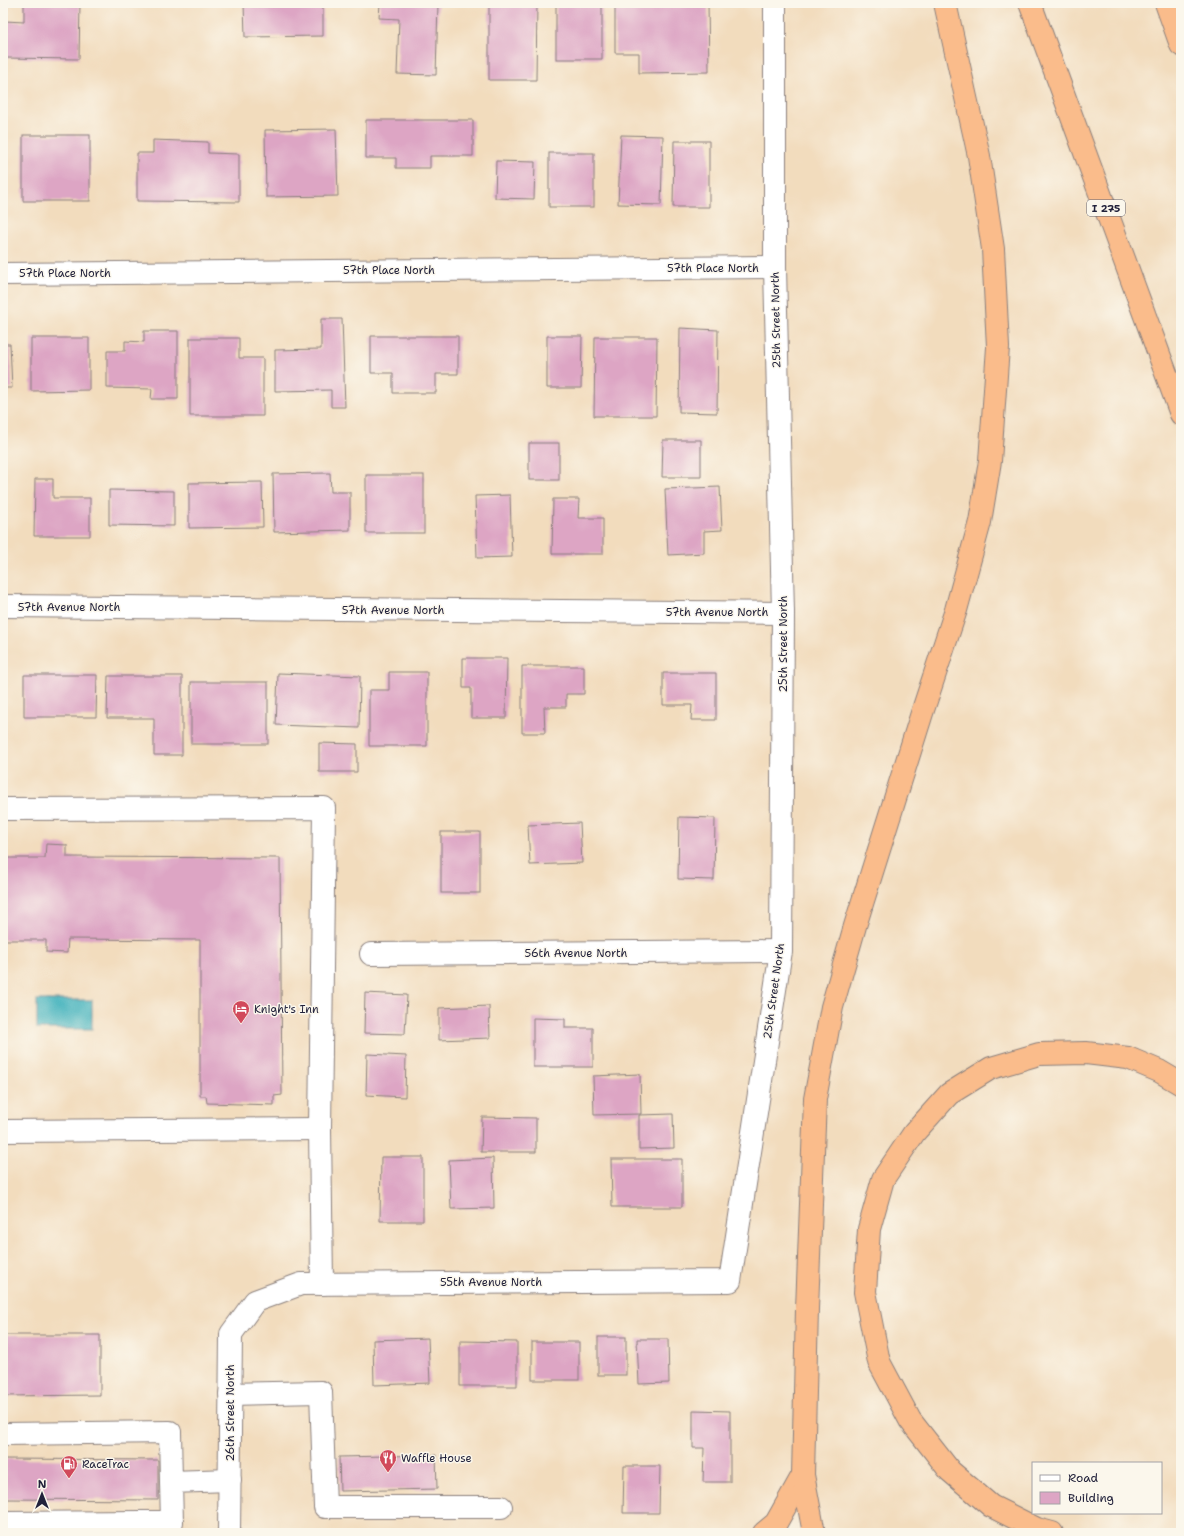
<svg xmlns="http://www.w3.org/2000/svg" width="1184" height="1536" font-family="'Shantell Sans',sans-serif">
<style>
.water{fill:#43b2bd;stroke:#326a7c}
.building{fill:#dda5c4}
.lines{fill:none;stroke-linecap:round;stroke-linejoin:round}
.minor-casing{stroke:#8a7f7c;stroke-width:24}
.highway-casing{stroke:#8a7f7c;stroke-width:24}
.minor{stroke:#fff;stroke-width:22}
.highway{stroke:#fabc8b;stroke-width:22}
.labels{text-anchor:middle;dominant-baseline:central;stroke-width:3;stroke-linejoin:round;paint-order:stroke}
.shield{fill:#fbf7ec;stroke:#636270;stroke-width:1}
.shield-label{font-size:10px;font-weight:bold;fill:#22223b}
.street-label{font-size:11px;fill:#22223b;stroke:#fbf7ec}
.poi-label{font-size:11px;fill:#22223b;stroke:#fbf7ec;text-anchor:start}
</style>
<rect width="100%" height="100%" fill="#fbf7ec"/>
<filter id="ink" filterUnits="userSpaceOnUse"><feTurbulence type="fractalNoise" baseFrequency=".025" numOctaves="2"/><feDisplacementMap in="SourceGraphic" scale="8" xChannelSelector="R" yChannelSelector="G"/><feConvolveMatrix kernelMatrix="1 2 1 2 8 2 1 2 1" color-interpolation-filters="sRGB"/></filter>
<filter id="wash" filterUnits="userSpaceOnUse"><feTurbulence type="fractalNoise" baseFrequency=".012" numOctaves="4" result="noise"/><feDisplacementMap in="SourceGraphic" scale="16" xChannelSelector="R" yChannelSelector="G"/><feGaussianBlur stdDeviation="0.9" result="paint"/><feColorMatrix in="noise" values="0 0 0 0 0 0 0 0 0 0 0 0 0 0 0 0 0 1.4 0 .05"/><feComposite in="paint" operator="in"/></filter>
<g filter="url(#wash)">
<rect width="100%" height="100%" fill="#f2dcbd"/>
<!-- water -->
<rect class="water" x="37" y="1000" width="55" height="29"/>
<g id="blocks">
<!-- building -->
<g class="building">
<polygon points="24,3 80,3 79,59 5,58 5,21 24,22"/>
<polygon points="244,3 323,3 323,36 245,37"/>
<polygon points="380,3 438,3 436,75 397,74 399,19 379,18"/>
<polygon points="489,3 537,3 536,80 489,80"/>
<rect x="556" y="3" width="46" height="56"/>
<polygon points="615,3 708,3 709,72 639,73 639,53 615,53"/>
<polygon points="366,120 473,120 473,156 430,156 430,168 396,168 396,158 366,158"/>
<polygon points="336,129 338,196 266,197 265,130"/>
<rect x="23" y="135" width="67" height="66"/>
<polygon points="621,135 663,136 661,205 618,204"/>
<polygon points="3,139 6,139 7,198 3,198"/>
<polygon points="153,140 208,142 208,153 239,154 239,202 137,201 137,153 153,153"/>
<polygon points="674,141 709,141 709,207 673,207"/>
<rect x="549" y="153" width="45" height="54"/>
<polygon points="496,161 535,162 534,199 495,198"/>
<polygon points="321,319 342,319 345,407 331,407 331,390 275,391 275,350 321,349"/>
<polygon points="680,328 718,330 717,413 679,412"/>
<polygon points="144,331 178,331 178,399 151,399 152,389 107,388 107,351 125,351 125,341 144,342"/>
<polygon points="371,336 458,336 458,374 436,374 436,393 393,393 393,373 371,373"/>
<polygon points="547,336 582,336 581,388 547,388"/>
<polygon points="595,337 657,337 656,416 594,416"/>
<polygon points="31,338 89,338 89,390 31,391"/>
<polygon points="190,338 239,338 239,358 263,358 263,416 190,416"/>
<polygon points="3,344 10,344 12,388 3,388"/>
<polygon points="663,440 701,440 701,477 662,477"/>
<rect x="529" y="443" width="30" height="37"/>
<polygon points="330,473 331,492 350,492 350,530 274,532 273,474"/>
<rect x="366" y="475" width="58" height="58"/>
<polygon points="35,479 53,479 53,498 90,498 90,536 34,536"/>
<polygon points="262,482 263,527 189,528 189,483"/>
<polygon points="720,487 722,530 704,531 704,553 668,555 665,489"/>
<polygon points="109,490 174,491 174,526 109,525"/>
<polygon points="510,495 512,557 477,558 475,496"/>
<polygon points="553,499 579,499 578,518 603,518 603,554 552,554"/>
<polygon points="463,658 507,658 506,718 471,718 471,688 463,688"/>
<polygon points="522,666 584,666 584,694 566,694 566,707 544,707 545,733 522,733"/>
<polygon points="389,672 427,672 427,746 369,746 369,690 389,690"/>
<polygon points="278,673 360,676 359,728 276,725"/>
<polygon points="663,673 716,673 716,720 691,720 692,705 663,705"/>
<polygon points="24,675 97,675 96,717 24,717"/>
<polygon points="108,676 182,676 182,755 154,755 154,718 107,718"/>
<rect x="191" y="682" width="77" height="62"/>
<polygon points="3,695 4,695 5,755 3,755"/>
<polygon points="319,743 357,744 357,772 319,772"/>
<polygon points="679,817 715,818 714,880 678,879"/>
<polygon points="580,823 582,863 530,865 528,825"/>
<rect x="441" y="832" width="39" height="61"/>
<polygon points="46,844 67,845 67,857 280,858 282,1095 274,1096 274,1105 207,1103 206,1096 200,1096 200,940 68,939 67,953 46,952 46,940 3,940 3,858 45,858"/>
<polygon points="365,993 407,995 405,1034 364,1033"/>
<polygon points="489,1006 490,1038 439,1040 439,1008"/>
<polygon points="533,1018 565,1019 565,1028 593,1028 593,1067 533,1067"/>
<polygon points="367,1054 406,1056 405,1097 366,1095"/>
<polygon points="640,1074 641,1114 594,1115 593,1076"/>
<polygon points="673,1114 674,1148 639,1149 639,1115"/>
<polygon points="482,1117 536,1118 536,1152 481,1152"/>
<polygon points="381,1157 423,1157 423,1221 380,1221"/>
<polygon points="493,1158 494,1208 451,1209 449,1160"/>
<polygon points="611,1159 682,1159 682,1207 612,1207"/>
<polygon points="3,1335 100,1335 100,1395 3,1396"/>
<rect x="598" y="1337" width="28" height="38"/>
<polygon points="428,1338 430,1383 374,1385 373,1340"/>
<polygon points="637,1339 668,1339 669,1383 639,1384"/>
<polygon points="460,1341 517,1342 517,1386 460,1386"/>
<rect x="532" y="1342" width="47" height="38"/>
<polygon points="693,1410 730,1411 730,1482 703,1482 704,1448 693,1448"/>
<polygon points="436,1455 437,1489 340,1491 339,1457"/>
<polygon points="3,1459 158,1460 158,1500 3,1499"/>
<polygon points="624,1466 660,1466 659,1513 623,1513"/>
</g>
</g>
</g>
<g filter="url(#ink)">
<use href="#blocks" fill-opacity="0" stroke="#8a7f7c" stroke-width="1"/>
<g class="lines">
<!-- minor casing -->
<g class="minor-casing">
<g id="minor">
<polyline points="3,274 775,267"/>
<polyline points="3,606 783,613"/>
<polyline points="3,809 324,808 320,1129 322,1284"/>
<polyline points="371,954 781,951"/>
<polyline points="3,1131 320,1129"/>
<polyline points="230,1394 321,1392 325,1507 501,1507"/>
<polyline points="3,1434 170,1432 171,1482 230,1480"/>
<polyline points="141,1522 172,1522 171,1482"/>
<polyline points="5,1523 141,1522 141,1533"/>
<polyline points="229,1533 231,1334 255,1301 301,1284 730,1281 781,951 783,613 775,267 775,3"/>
</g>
</g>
<!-- highway casing -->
<g class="highway-casing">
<g id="highway">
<polyline points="1030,3 1181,414"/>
<polyline points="1166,3 1181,45"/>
<polyline points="764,1533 776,1523 803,1475"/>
<polyline points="814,1533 803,1475 807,1309 815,1099 832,1007 855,926 922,713 956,610 980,522 990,461 998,347 993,249 979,156 945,3"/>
<polyline points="1052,1533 1037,1529 991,1506 950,1471 910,1420 879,1362 865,1292 869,1229 883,1179 914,1133 949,1094 991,1068 1039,1054 1086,1053 1128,1058 1159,1071 1181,1084"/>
</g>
</g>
<!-- minor -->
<use href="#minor" class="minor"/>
<!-- highway -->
<use href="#highway" class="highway"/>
</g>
</g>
<!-- icons -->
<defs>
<g id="hotel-pin" transform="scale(0.9)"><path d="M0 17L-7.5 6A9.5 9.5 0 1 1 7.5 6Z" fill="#d1495b" stroke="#fbf7ec"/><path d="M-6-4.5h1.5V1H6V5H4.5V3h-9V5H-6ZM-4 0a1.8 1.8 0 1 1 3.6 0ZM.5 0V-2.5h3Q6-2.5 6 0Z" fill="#fff"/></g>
<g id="restaurant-pin" transform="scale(0.9)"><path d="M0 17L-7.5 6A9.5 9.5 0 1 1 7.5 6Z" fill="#d1495b" stroke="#fbf7ec"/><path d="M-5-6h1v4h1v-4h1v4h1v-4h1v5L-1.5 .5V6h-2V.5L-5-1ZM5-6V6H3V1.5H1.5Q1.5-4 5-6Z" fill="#fff"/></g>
<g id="fuel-pin" transform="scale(0.9)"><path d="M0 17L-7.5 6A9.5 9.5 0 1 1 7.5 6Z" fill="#d1495b" stroke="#fbf7ec"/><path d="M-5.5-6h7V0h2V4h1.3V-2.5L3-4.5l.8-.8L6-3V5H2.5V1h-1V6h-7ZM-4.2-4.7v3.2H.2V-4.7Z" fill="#fff"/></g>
</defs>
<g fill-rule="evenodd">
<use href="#hotel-pin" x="241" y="1009"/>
<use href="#restaurant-pin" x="388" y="1458"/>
<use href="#fuel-pin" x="69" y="1464"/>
</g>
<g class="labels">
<!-- shield labels -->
<rect class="shield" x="1087" y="200" width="38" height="16" rx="3"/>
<g class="shield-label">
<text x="1106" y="208">I 275</text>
</g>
<!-- street labels -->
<g class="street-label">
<text x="713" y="268">57th Place North</text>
<text x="389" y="270">57th Place North</text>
<text x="65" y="273">57th Place North</text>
<text transform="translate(776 320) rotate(-91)">25th Street North</text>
<text x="69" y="607">57th Avenue North</text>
<text x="393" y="610">57th Avenue North</text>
<text x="717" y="612">57th Avenue North</text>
<text transform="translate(783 644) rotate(-90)">25th Street North</text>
<text x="576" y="953">56th Avenue North</text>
<text transform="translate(774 991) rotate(-82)">25th Street North</text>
<text x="491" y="1282">55th Avenue North</text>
<text transform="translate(230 1413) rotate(-90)">26th Street North</text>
</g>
<!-- poi labels -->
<g class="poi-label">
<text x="254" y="1009">Knight's Inn</text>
<text x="401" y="1458">Waffle House</text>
<text x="82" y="1464">RaceTrac</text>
</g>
</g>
<!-- margin -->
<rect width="1184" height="1536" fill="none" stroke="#fbf7ec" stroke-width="16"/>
<!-- legend -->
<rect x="1032" y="1462" width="130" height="52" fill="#fbf7ec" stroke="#a4a2a5"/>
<rect x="1040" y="1475" width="20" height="6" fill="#ffffff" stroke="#a4a2a5"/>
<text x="1068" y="1482" font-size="12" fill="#22223b">Road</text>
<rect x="1040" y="1492" width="20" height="12" fill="#dda5c4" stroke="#a4a2a5"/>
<text x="1068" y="1502" font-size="12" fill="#22223b">Building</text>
<!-- north arrow -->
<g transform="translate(42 1494)" stroke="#fbf7ec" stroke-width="3" paint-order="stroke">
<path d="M0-3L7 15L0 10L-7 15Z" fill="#22223b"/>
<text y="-6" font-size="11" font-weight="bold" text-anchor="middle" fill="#22223b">N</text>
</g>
</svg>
